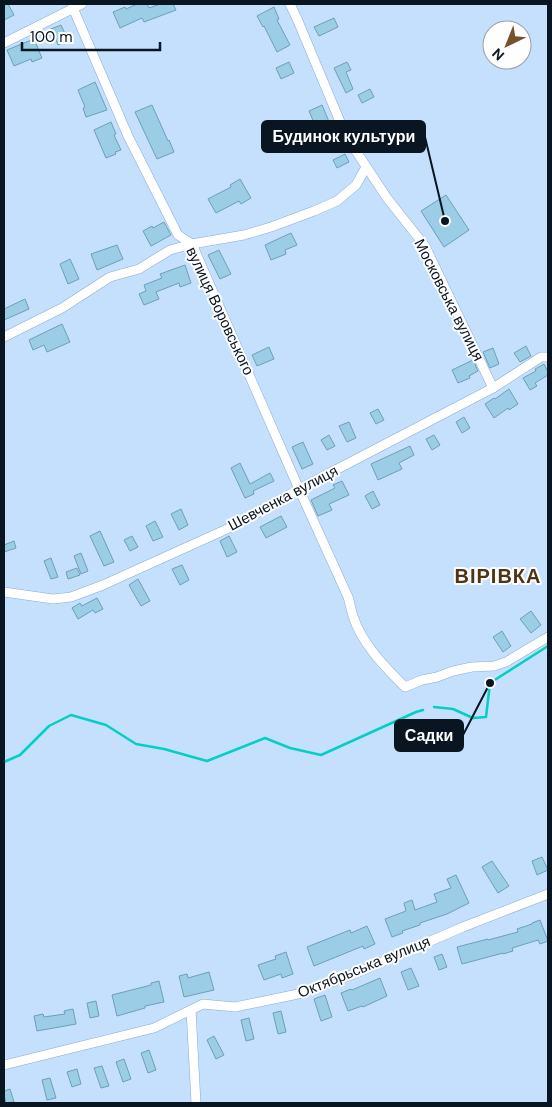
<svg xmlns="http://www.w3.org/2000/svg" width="552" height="1107" font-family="'DM Sans',sans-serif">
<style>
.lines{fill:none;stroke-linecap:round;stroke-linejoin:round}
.stream{stroke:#03cfc4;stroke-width:2.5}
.building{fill:#9bcee6;stroke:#6d9fb6}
.minor-casing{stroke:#8aaccf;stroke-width:10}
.minor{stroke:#fff;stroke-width:9}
.labels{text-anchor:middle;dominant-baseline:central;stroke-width:4;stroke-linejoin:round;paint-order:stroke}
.street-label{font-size:15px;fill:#091622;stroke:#fefefe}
.district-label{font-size:20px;font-weight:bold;letter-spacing:1px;fill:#503515;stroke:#fefefe}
.leader{fill:none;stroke:#091622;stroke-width:2}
.callout-dot{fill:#091622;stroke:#fefefe;stroke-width:2}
.callout{fill:#091622;stroke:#091622;stroke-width:2}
.callout-label{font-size:16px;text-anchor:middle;font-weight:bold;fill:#fff}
</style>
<rect width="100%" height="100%" fill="#c4e0fd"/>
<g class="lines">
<!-- stream -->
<g class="stream">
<polyline points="434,707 453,709 473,718 486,717 490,683 548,646"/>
<polyline points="4,762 20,755 49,726 71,715 106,725 136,744 164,749 207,761 265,738 290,748 321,755 416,712 423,710"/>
</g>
</g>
<!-- building -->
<g class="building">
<polygon points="4,4 8,4 14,15 4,20"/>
<polygon points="137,4 147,4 149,8 160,4 173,4 176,10 144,22 142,18 120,28 113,12 125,7 126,9"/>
<polygon points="274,7 279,19 277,20 290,45 277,52 264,26 263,27 257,16"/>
<polygon points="334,18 338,27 319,36 314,27"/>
<polygon points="61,25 68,40 58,45 51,29"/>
<polygon points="34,39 42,58 32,62 31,59 14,66 7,50"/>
<polygon points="289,62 294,73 281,79 276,68"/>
<polygon points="347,62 351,70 346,72 353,89 346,93 334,68"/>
<polygon points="95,82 107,110 86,117 83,108 85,107 78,90"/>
<polygon points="370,89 374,97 362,103 358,95"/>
<polygon points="152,105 168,141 169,140 174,152 157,159 135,112"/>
<polygon points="322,105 330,124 331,123 337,135 318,144 312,132 317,130 309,111"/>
<polygon points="111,122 116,134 114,135 121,150 115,152 116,154 106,158 94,130"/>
<polygon points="345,154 349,162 337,168 333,160"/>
<polygon points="240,179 251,198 241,204 239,201 216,213 208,199 231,187 230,185"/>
<polygon points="446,195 469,230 444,247 421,211"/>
<polygon points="164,222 171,235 151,246 143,231 152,226 153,228"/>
<polygon points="291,233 297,245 285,250 286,254 271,260 265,245"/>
<polygon points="117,245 123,259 97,270 91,254"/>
<polygon points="219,250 231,274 220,279 208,255"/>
<polygon points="70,259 79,279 68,284 60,264"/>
<polygon points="185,265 191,283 180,287 179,283 156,292 159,299 144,305 139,294 146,291 144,285 162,278 160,274"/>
<polygon points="25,299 29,309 4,320 4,309"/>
<polygon points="62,324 70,342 47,352 44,345 33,350 29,340"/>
<polygon points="526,346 531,356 520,362 514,353"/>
<polygon points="269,347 274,359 257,366 252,355"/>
<polygon points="493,348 499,364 490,368 483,352"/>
<polygon points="473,360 478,371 469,376 470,378 458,383 452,370"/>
<polygon points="544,364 548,372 548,375 535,383 537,386 530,390 523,378 536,371 535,369"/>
<polygon points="509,389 518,404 509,410 508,408 494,418 485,404 494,398 495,399"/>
<polygon points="378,409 384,420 376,424 370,413"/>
<polygon points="464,417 470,428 462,433 456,422"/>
<polygon points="349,422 356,438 347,442 339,426"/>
<polygon points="329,435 335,446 327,450 321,440"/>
<polygon points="434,435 440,445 432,450 426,439"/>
<polygon points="303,442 313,464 302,469 292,447"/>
<polygon points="410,446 414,455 399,463 402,469 378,480 371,464"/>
<polygon points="240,463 250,484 270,473 274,481 253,491 254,494 245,498 231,468"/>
<polygon points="342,481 349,495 329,504 332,510 318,516 311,500 335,488 333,485"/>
<polygon points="373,491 380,505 372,509 365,496"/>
<polygon points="181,509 188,525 179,530 171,514"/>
<polygon points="281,516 287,527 266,538 260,527"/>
<polygon points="155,521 163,537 153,541 146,526"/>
<polygon points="100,531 114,562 104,566 90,536"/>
<polygon points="132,536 138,547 130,551 124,540"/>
<polygon points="229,536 237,552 227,557 220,541"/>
<polygon points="14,541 16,548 4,552 4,545"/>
<polygon points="81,553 88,571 81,574 74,556"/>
<polygon points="51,558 58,577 51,579 44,561"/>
<polygon points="182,565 189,580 180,585 172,569"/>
<polygon points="77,568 80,575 68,579 66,572"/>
<polygon points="138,579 150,601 141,606 129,585"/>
<polygon points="97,598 103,609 95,613 93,610 78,619 72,608 80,603 82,606"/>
<polygon points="531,611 541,625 531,633 520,619"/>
<polygon points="502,631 511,646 503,652 493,637"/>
<polygon points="542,857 548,870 537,875 532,861"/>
<polygon points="492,861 509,886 498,893 482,867"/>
<polygon points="456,875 469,903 447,914 420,923 420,925 402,931 403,933 392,937 385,919 406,911 404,903 412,900 415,910 437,902 434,894 451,888 447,879"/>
<polygon points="540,920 548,941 540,944 538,940 512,948 513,951 503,954 503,953 462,964 457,947 488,939 488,940 518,932 517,929 532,924 532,923"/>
<polygon points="367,926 375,944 364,949 363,946 314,966 307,947 350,930 351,933"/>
<polygon points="286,952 293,974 282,978 281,974 264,980 258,965 276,959 275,956"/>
<polygon points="442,954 447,967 439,970 434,957"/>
<polygon points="411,968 419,986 408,990 401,972"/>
<polygon points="209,972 214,990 184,997 179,976 187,974 188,978"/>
<polygon points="380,978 387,996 363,1007 362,1006 348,1011 341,993 351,989 352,990"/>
<polygon points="159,981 164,1002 145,1006 145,1008 117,1016 112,995 151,985 151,983"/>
<polygon points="325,995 332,1017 321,1021 314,999"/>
<polygon points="96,1001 99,1016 90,1018 87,1003"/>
<polygon points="73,1009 76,1024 37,1031 34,1016 43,1014 44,1017 65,1014 64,1011"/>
<polygon points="281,1011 286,1032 278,1034 273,1013"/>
<polygon points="249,1018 254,1039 246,1041 241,1020"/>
<polygon points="214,1036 224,1055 216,1059 207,1040"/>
<polygon points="149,1050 156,1070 148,1073 141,1053"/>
<polygon points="124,1059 131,1079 123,1082 116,1062"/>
<polygon points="102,1066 109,1086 101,1088 94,1068"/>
<polygon points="77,1069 81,1084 72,1087 67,1072"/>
<polygon points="50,1078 56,1098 47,1100 42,1080"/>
<polygon points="10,1089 14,1102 6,1103 4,1095 4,1091"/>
</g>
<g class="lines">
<!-- minor casing -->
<g class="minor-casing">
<g id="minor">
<path d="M73,4v4l55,128 50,99 14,9 107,245 49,108c2,6 3,13 5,19 9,28 31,50 52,71l17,-7 15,-3 16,-6 19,-4 22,-1 12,-4 42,-25"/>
<polyline points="290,4 298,21 346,136 387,198 425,246 493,388"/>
<polyline points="4,43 82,4"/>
<polyline points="4,337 62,308 110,277 139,269 170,250 192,244 244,235 271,227 314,211 337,201 356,185 366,167"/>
<polyline points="4,592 53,599 71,597 103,585 238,524 299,489 493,388 541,357 548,357"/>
<polyline points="191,1010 196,1103"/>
<polyline points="4,1065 154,1028 203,1004 235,1007 298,994 354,974 463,927 548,894"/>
</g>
</g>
<!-- minor -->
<use href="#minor" class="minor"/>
</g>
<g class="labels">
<!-- street labels -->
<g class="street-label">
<text transform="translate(449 300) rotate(63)">Московська вулиця</text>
<text transform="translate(220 311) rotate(65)">вулиця Воровського</text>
<text transform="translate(283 498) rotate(-28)">Шевченка вулиця</text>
<text transform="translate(364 967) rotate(-22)">Октябрьська вулиця</text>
</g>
<!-- district labels -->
<g class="district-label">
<text x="498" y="576">ВІРІВКА</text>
</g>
</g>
<!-- callouts -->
<path class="leader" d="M445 221L425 137M490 683L463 735"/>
<g class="callout-dot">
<circle cx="445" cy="221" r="5"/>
<circle cx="490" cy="683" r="5"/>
</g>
<g class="callout">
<rect x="262" y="121" width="163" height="31" rx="5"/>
<rect x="395" y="720" width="68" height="31" rx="5"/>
</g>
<g class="callout-label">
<text x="344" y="142">Будинок культури</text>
<text x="429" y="741">Садки</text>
</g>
<!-- border -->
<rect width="552" height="1107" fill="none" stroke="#091622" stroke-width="10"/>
<!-- north arrow -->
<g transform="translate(507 45) rotate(223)"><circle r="24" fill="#fefefe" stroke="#9ca1a6"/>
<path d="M0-4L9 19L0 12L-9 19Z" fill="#74522a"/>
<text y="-8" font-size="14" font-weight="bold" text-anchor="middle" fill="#091622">N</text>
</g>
<!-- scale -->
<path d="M22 42v8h138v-8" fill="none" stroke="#091622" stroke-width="2.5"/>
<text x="30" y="42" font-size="15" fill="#091622" stroke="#fefefe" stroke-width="4" paint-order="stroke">100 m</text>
</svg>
